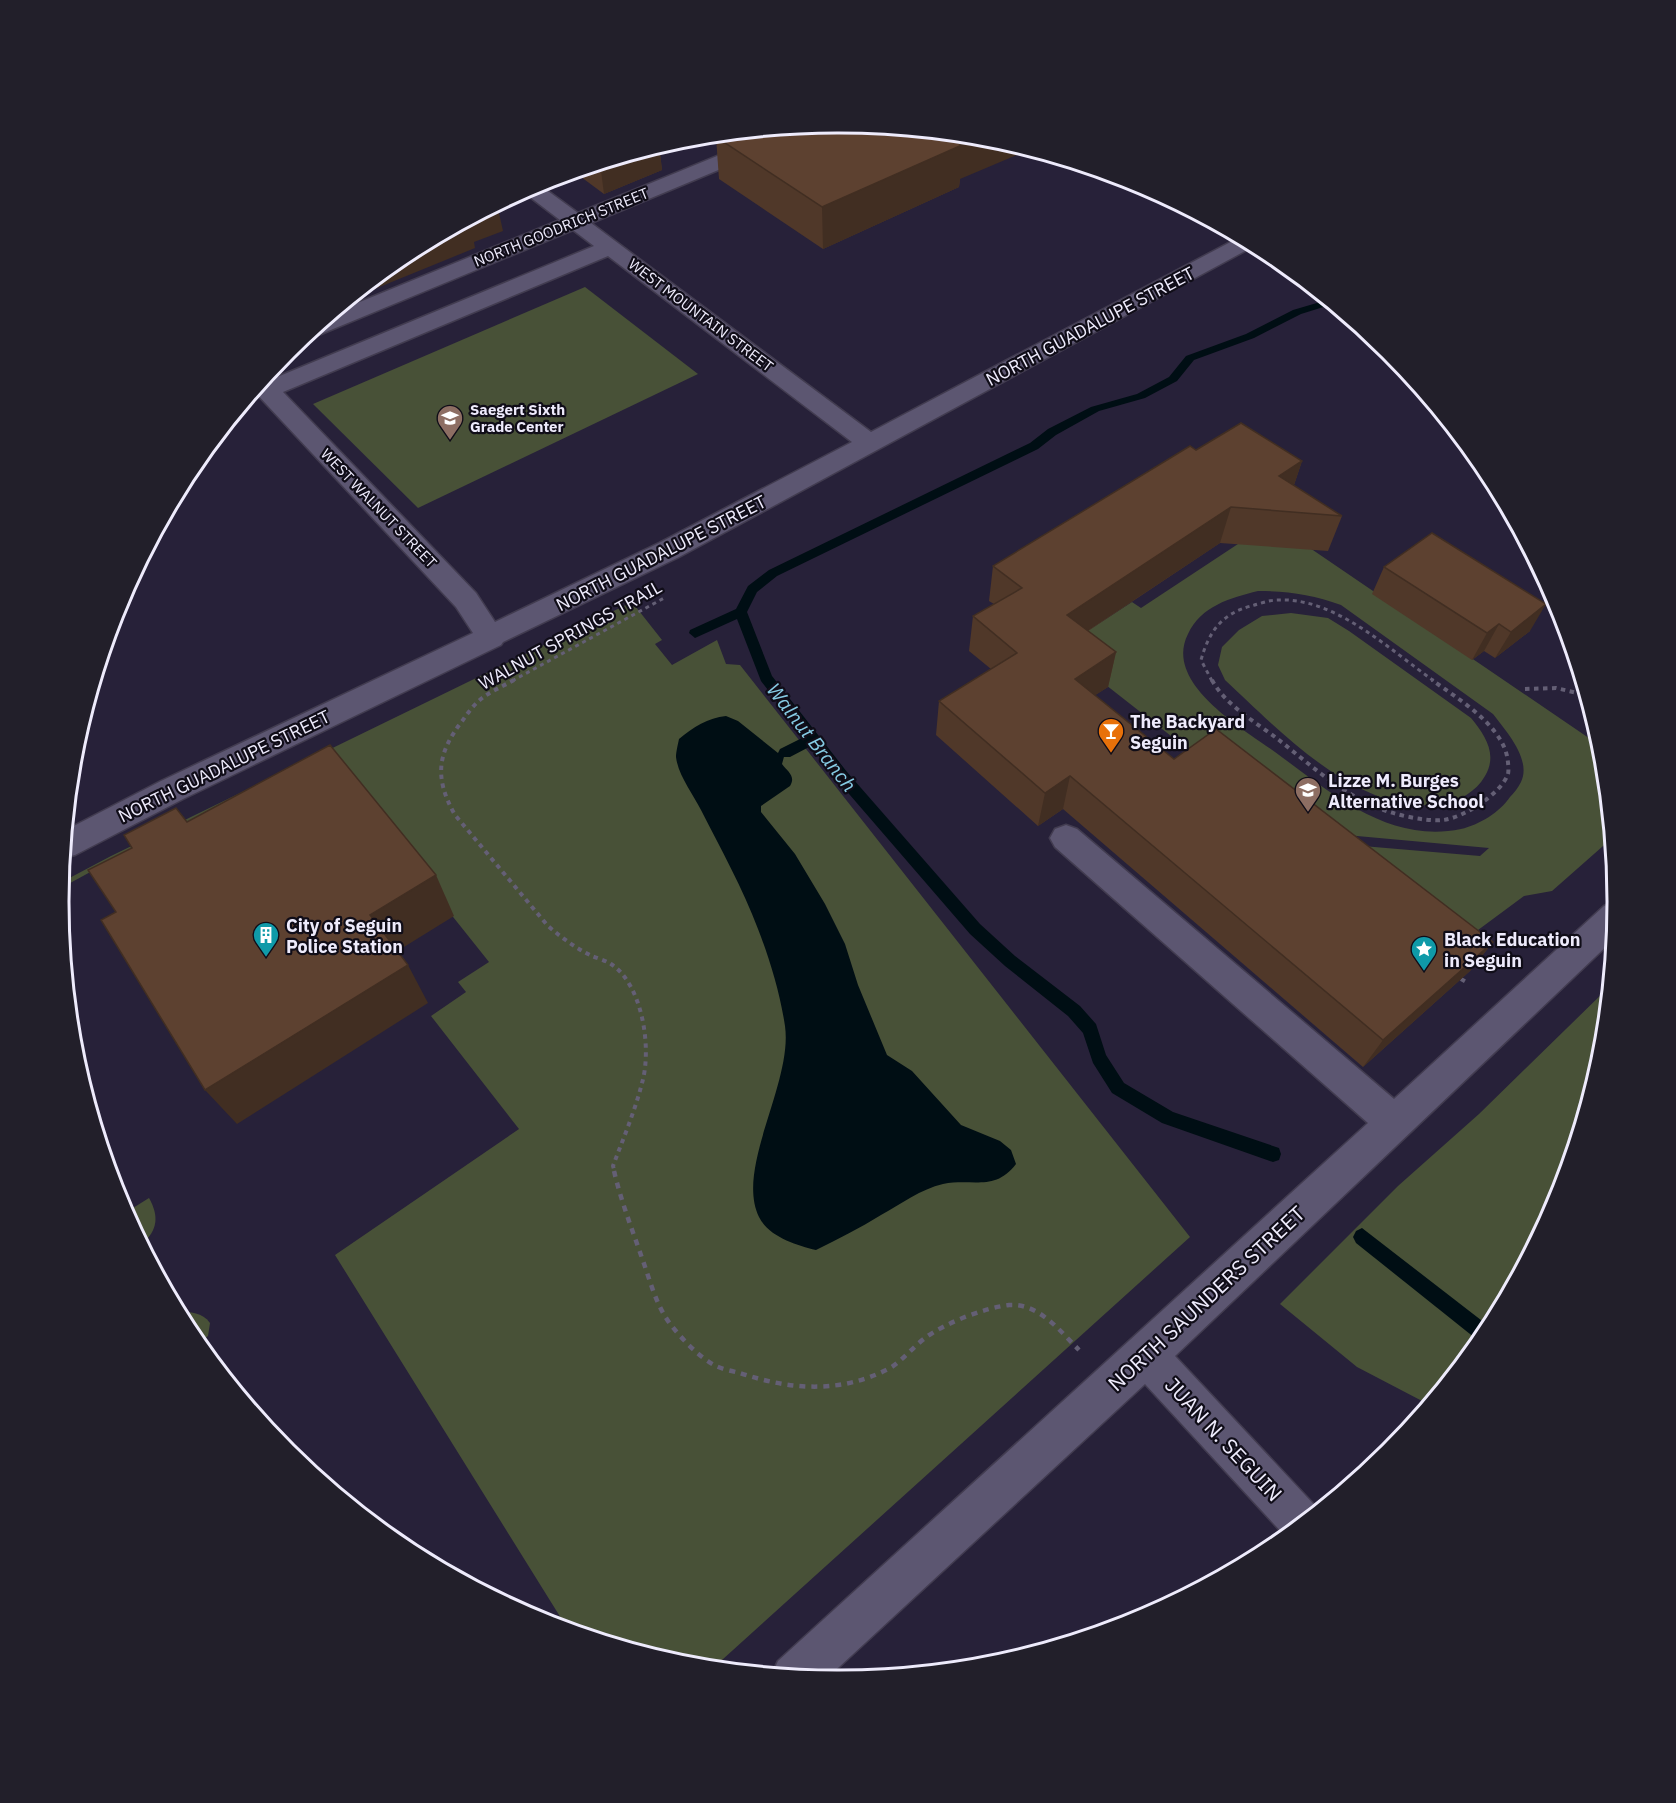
<svg xmlns="http://www.w3.org/2000/svg" width="1676" height="1803" font-family="'IBM Plex Sans',sans-serif">
<style>
.green{fill:#485137;fill-rule:evenodd}
.water{fill:#000e14}
.lines{fill:none;stroke-linecap:round;stroke-linejoin:round}
.stream{fill:#000e14;fill-rule:evenodd}
.minor-casing{stroke:#423c50;stroke-width:3}
.path-far2{stroke:#645f75;stroke-width:3;stroke-dasharray:4 4;stroke-linecap:butt}
.path-far1{stroke:#645f75;stroke-width:4;stroke-dasharray:4.5 4.5;stroke-linecap:butt}
.path{stroke:#645f75;stroke-width:4.5;stroke-dasharray:6 6;stroke-linecap:butt}
.minor{fill:#5c5671;fill-rule:evenodd}
.wall{fill:#503829}
.shaded-wall{fill:#412e22}
.building{fill:#5d4130;stroke:#412e22;stroke-width:1.5}
.labels{text-anchor:middle;dominant-baseline:central;stroke-width:4.5;stroke-linejoin:round;paint-order:stroke}
.far-street-label{font-size:15px;fill:#eeebfc;stroke:#100d18}
.far-poi-label{font-size:15px;font-weight:bold;fill:#eeebfc;stroke:#100d18;text-anchor:start}
.street-label{font-size:18px;fill:#eeebfc;stroke:#100d18}
.poi-label{font-size:18px;font-weight:bold;fill:#eeebfc;stroke:#100d18;text-anchor:start}
.water-label{font-size:20px;font-style:italic;fill:#86cbe4;stroke:#100d18}
.near-street-label{font-size:21px;fill:#eeebfc;stroke:#100d18}
.rim{fill:none;stroke:#eeebfc;stroke-width:3}
</style>
<rect width="100%" height="100%" fill="#272139"/>
<!-- green -->
<g class="green">
<polygon points="585,287 698,374 418,508 313,404"/>
<path d="M1241,542l66,4 295,201 9,92 -59,52 -28,5 -77,57 -143,-112 176,15 9,-8 -198,-18 -231,-181 72,-47 9,6zM1258,591c30,0 55,4 83,14l152,109c12,16 39,45 28,68 -3,6 -7,11 -11,15 -10,15 -31,28 -49,32 -73,15 -131,-37 -186,-77 -33,-24 -112,-69 -87,-118 13,-28 42,-36 70,-43z"/>
<polygon points="632,602 662,640 655,644 672,665 717,640 726,664 740,665 1190,1237 712,1669 686,1666 569,1631 335,1255 519,1129 431,1016 466,992 458,982 489,962 351,789 127,852 61,888 66,899 59,903 59,901 60,883 111,856"/>
<path d="M1291,613l37,5 21,13 122,87c14,17 27,36 14,58 -9,16 -26,25 -44,28 -81,13 -162,-74 -216,-124l-7,-15 4,-18 17,-17 23,-14z"/>
<polygon points="1609,987 1602,1054 1558,1200 1486,1335 1401,1438 1424,1402 1357,1367 1280,1304 1398,1186 1479,1114"/>
<path d="M149,1198c10,18 9,32 -7,46l-17,-31z"/>
<path d="M178,1312c13,0 24,0 32,11l-2,13 -11,8z"/>
</g>
<!-- water -->
<path class="water" d="M726,716l12,5 40,32h7l-3,11c6,8 14,12 8,22l-29,20v6l34,42 30,50 20,40 13,41 29,70 25,16 49,54 39,16 11,9 5,14c-21,28 -44,14 -73,20 -22,5 -42,20 -62,31 -21,13 -43,24 -65,35 -20,-5 -47,-13 -57,-33 -24,-49 34,-134 26,-191 -5,-33 -15,-66 -27,-97 -15,-40 -37,-80 -57,-119 -8,-16 -23,-35 -25,-53 0,-5 2,-13 3,-18 14,-12 29,-21 47,-23z"/>
<g class="lines">
<!-- stream -->
<g class="stream">
<polygon points="1327,300 1333,304 1301,314 1254,338 1194,360 1177,381 1145,398 1099,411 1056,435 1038,449 777,576 757,592 747,612 772,676 847,772 980,924 1015,956 1080,1006 1096,1024 1106,1055 1124,1083 1173,1112 1279,1148 1281,1154 1279,1160 1273,1162 1162,1123 1112,1093 1093,1063 1083,1033 1068,1016 1005,966 970,934 837,780 811,746 790,757 780,757 778,753 780,749 804,737 761,681 737,619 695,638 689,633 690,630 736,609 748,586 769,570 1030,443 1048,429 1091,407 1137,394 1169,377 1186,356 1246,334 1293,310"/>
<polygon points="1362,1228 1490,1327 1480,1342 1356,1243 1353,1237 1356,1231"/>
</g>
<!-- minor casing -->
<g class="minor-casing">
<g id="minor">
<path d="M819,124l-2,5 -226,94 280,209 369,-195 16,8 -577,312 -176,85 -2,3 -318,154 -108,56 -12,3 3,-28 95,-49 312,-148 -17,-26 -202,-216 11,-14 5,3 324,-134 -21,-16 -252,104 -8,2 -7,-2 27,-21 227,-93 -38,-29 15,-8 41,30 210,-86zM608,256l244,186 -193,101 -164,79 -19,-29 -193,-201z"/>
<polygon points="1066,825 1077,829 1394,1099 1604,906 1616,902 1614,939 1175,1356 1319,1510 1286,1537 1145,1384 825,1680 772,1674 778,1661 1368,1123 1055,847 1050,838 1055,829"/>
</g>
</g>
<!-- path-far2 -->
<g class="path-far2">
<polyline points="512,681 666,597"/>
<path d="M1212,681l-11,-21c8,-28 20,-46 50,-54 8,-2 18,-6 27,-6 57,-3 112,50 156,81"/>
</g>
<!-- path-far1 -->
<g class="path-far1">
<path d="M514,680c-9,5 -20,10 -29,16 -9,6 -16,15 -22,24 -26,33 -29,58 -8,95l93,111c13,11 26,21 42,29 6,3 15,5 21,9 32,21 41,85 31,119 -7,28 -19,56 -29,83l2,7"/>
<path d="M1212,680c13,25 45,43 67,60 30,24 61,52 97,67 15,7 50,15 67,13 20,-2 58,-26 65,-46 1,-4 0,-13 -1,-18 -7,-32 -50,-58 -75,-76"/>
<polyline points="1525,689 1556,688 1586,695"/>
<polyline points="1461,979 1468,983"/>
</g>
<!-- path -->
<path class="path" d="M614,1171c7,30 18,58 28,87 8,22 14,48 29,67 11,14 27,31 43,40 7,4 18,6 26,8 50,17 101,21 150,-5 13,-8 23,-21 35,-30 20,-15 59,-30 84,-33 30,-2 51,26 70,45"/>
<!-- minor -->
<use href="#minor" class="minor"/>
</g>
<!-- wall -->
<g class="wall">
<polygon points="716,137 960,179 959,187 823,249 719,179"/>
<polygon points="659,145 662,170 604,194 573,171"/>
<polygon points="1196,450 1302,461 1294,485 1342,516 1328,551 1220,543 1088,631 1116,652 1108,687 1095,695 1174,759 1493,942 1470,971 1363,1067 1063,809 1038,826 936,735 939,701 991,669 969,651 973,616 994,604 989,601 993,566"/>
<polygon points="1384,567 1530,631 1495,658 1484,651 1472,660 1372,594"/>
<polygon points="1551,590 1558,603 1548,596"/>
</g>
<!-- shaded-wall -->
<g class="shaded-wall">
<polygon points="970,135 990,137 1031,149 960,179 959,187 823,249 822,207 955,141"/>
<polygon points="659,145 662,170 604,194 600,163"/>
<polygon points="497,204 503,231 474,242 475,248 350,299 405,253"/>
<polygon points="1302,461 1290,497 1279,476"/>
<polygon points="1231,507 1220,543 1060,649 1067,615"/>
<polygon points="1546,604 1530,631 1495,658 1511,632"/>
<polygon points="1499,624 1484,651 1472,660 1487,633"/>
<polygon points="1116,652 1108,687 1068,713 1075,679"/>
<polygon points="1070,776 1063,809 1038,826 1045,793"/>
<polygon points="436,875 454,916 391,955 370,915"/>
<polygon points="1493,942 1470,971 1363,1067 1383,1040"/>
<polygon points="408,965 428,1003 237,1124 205,1090"/>
</g>
<!-- building -->
<g class="building">
<polygon points="838,122 970,135 955,141 962,145 822,207 716,137 727,133"/>
<polygon points="1241,423 1302,461 1279,476 1342,516 1231,507 1067,615 1116,652 1075,679 1174,759 1216,729 1493,942 1383,1040 1070,776 1045,793 939,701 1017,653 973,616 1022,588 993,566 1190,446 1196,450"/>
<polygon points="1432,533 1546,604 1511,632 1499,624 1487,633 1384,567"/>
<polygon points="330,745 436,875 370,915 408,965 205,1090 101,920 116,912 88,870 132,848 124,835 176,808 187,822"/>
</g>
<!-- icons -->
<defs>
<g id="school-pin" transform="scale(1.35)"><path d="M0 17L-7.5 6A9.5 9.5 0 1 1 7.5 6Z" fill="#8d6e63" stroke="#100d18"/><path d="M0-5L7-2L0 1L-7-2ZM-4 1L0 2.5L4 1V4Q0 6-4 4Z" fill="#fff"/></g>
<g id="bar-pin" transform="scale(1.35)"><path d="M0 17L-7.5 6A9.5 9.5 0 1 1 7.5 6Z" fill="#e8710a" stroke="#100d18"/><path d="M-6-5H6L.8 .8V4.5H3.5V6h-7V4.5H-.8V.8Z" fill="#fff"/></g>
<g id="building-pin" transform="scale(1.35)"><path d="M0 17L-7.5 6A9.5 9.5 0 1 1 7.5 6Z" fill="#0f9aa8" stroke="#100d18"/><path d="M-4-6H4V6H1V3H-1V6H-4ZM-2.5-4.3h1.7v1.8h-1.7ZM.8-4.3h1.7v1.8H.8ZM-2.5-1h1.7V.8h-1.7ZM.8-1h1.7V.8H.8Z" fill="#fff"/></g>
<g id="sight-pin" transform="scale(1.35)"><path d="M0 17L-7.5 6A9.5 9.5 0 1 1 7.5 6Z" fill="#0f9aa8" stroke="#100d18"/><path d="M0-6L1.8-2.2L6-1.7L2.9 1.2L3.7 5.4L0 3.3L-3.7 5.4L-2.9 1.2L-6-1.7L-1.8-2.2Z" fill="#fff"/></g>
</defs>
<g fill-rule="evenodd">
<use href="#school-pin" x="450" y="418"/>
<use href="#bar-pin" x="1111" y="731"/>
<use href="#school-pin" x="1308" y="790"/>
<use href="#building-pin" x="266" y="935"/>
<use href="#sight-pin" x="1424" y="949"/>
</g>
<g class="labels">
<!-- far-street labels -->
<g class="far-street-label">
<text transform="translate(561 227) rotate(-22)">NORTH GOODRICH STREET</text>
<text transform="translate(701 315) rotate(37)">WEST MOUNTAIN STREET</text>
<text transform="translate(379 508) rotate(46)">WEST WALNUT STREET</text>
</g>
<!-- far-poi labels -->
<g class="far-poi-label">
<text x="470" y="409">Saegert Sixth<tspan x="470" dy="17">Grade Center</tspan></text>
</g>
<!-- street labels -->
<g class="street-label">
<text transform="translate(1090 326) rotate(-28)">NORTH GUADALUPE STREET</text>
<text transform="translate(661 553) rotate(-27)">NORTH GUADALUPE STREET</text>
<text transform="translate(570 635) rotate(-29)">WALNUT SPRINGS TRAIL</text>
<text transform="translate(224 766) rotate(-26)">NORTH GUADALUPE STREET</text>
</g>
<!-- poi labels -->
<g class="poi-label">
<text x="1130" y="721">The Backyard<tspan x="1130" dy="21">Seguin</tspan></text>
<text x="1328" y="780">Lizze M. Burges<tspan x="1328" dy="21">Alternative School</tspan></text>
<text x="286" y="925">City of Seguin<tspan x="286" dy="21">Police Station</tspan></text>
<text x="1444" y="939">Black Education<tspan x="1444" dy="21">in Seguin</tspan></text>
</g>
<!-- water labels -->
<g class="water-label">
<text transform="translate(812 737) rotate(52)">Walnut Branch</text>
</g>
<!-- near-street labels -->
<g class="near-street-label">
<text transform="translate(1206 1298) rotate(-43)">NORTH SAUNDERS STREET</text>
<text transform="translate(1224 1439) rotate(47)">JUAN N. SEGUIN</text>
</g>
</g>
<!-- crop -->
<path d="M0 0H1676V1803H0ZM837 133H839A768 768 0 0 1 1607 901V902A768 768 0 0 1 839 1670H837A768 768 0 0 1 69 902V901A768 768 0 0 1 837 133Z" fill="#221f2a" fill-rule="evenodd"/>
<path class="rim" d="M837 133H839A768 768 0 0 1 1607 901V902A768 768 0 0 1 839 1670H837A768 768 0 0 1 69 902V901A768 768 0 0 1 837 133Z"/>
</svg>
